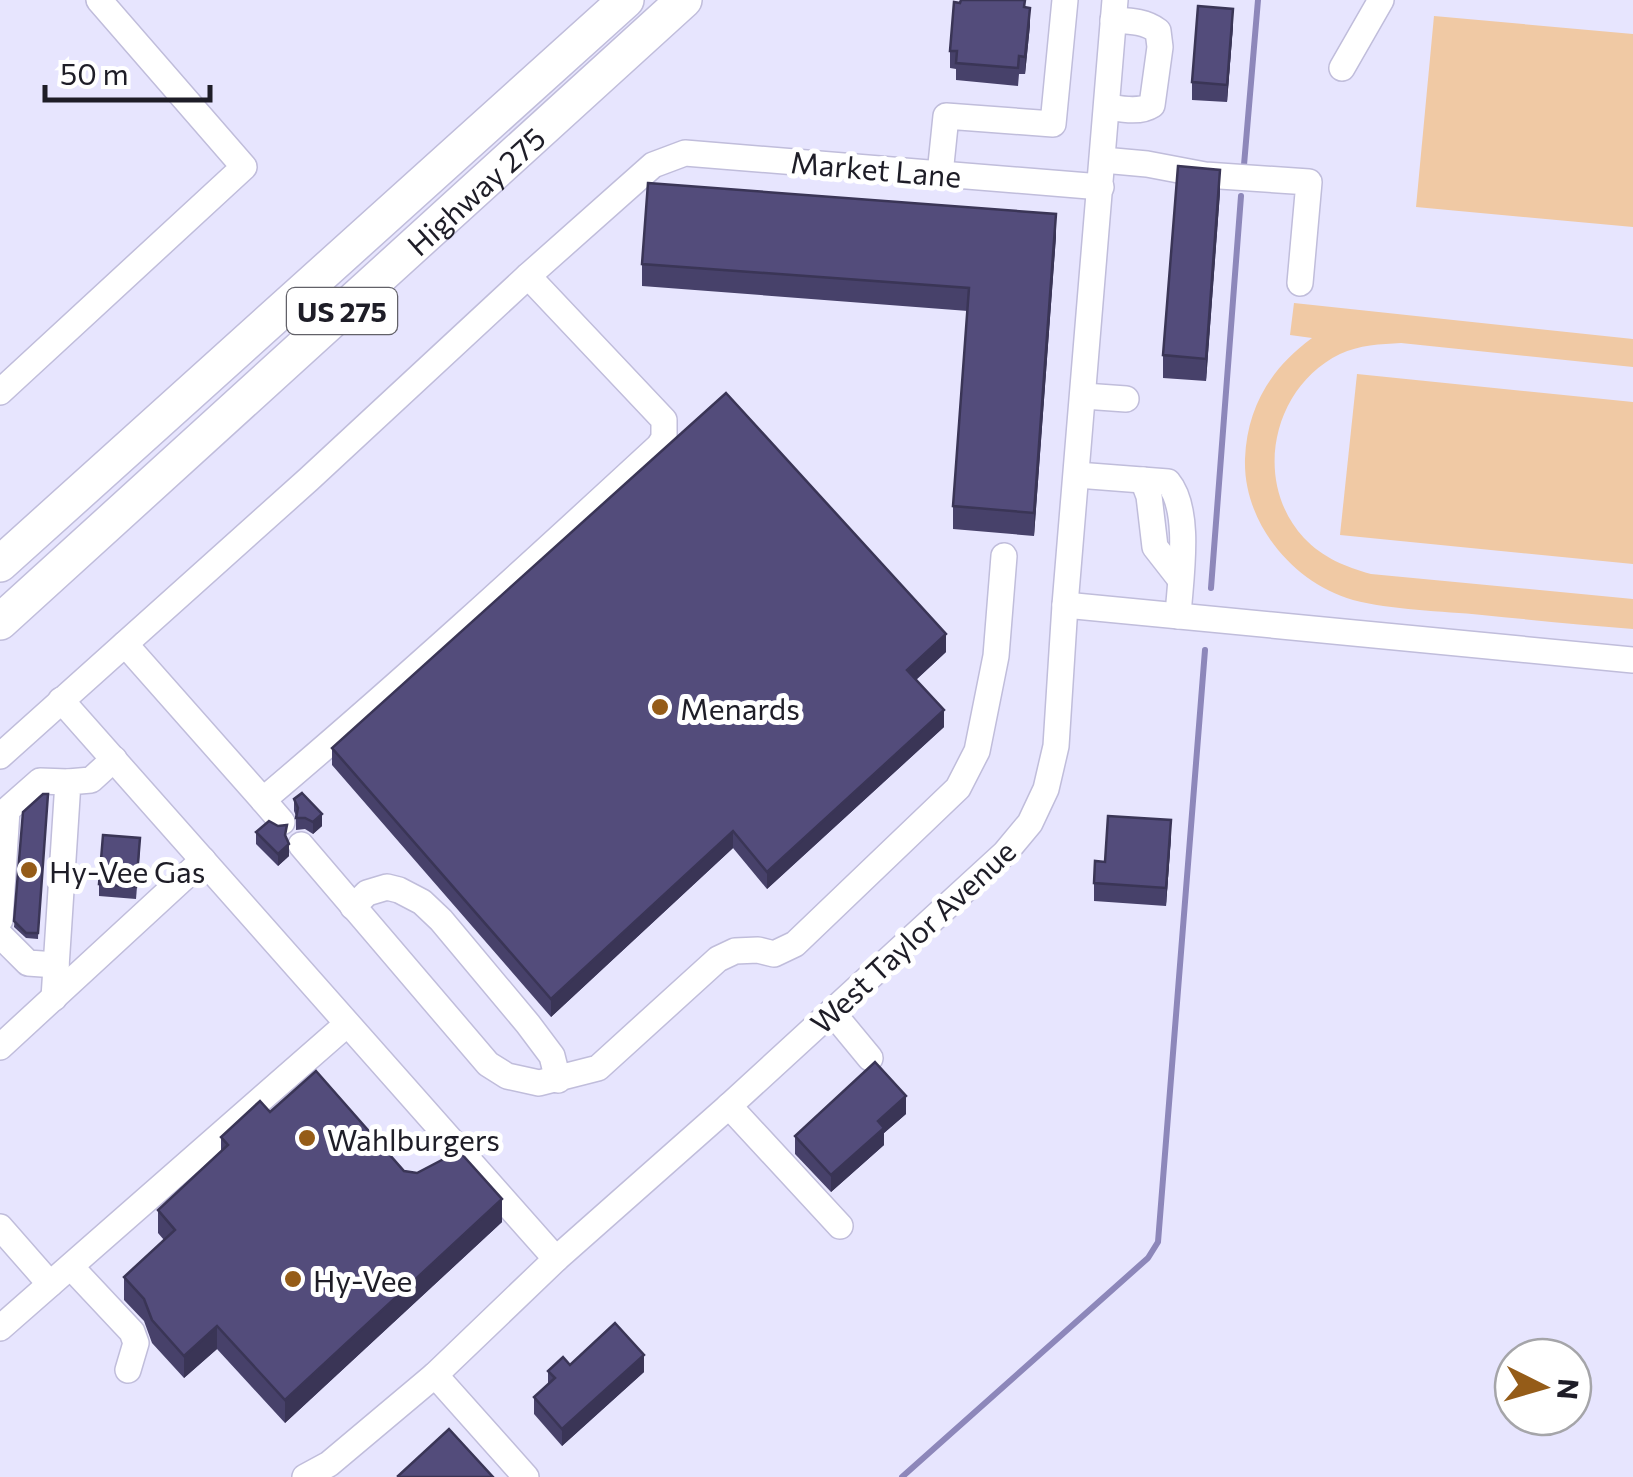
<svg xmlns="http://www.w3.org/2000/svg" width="1633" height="1477" font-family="Commissioner,sans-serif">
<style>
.green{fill:#f0c9a4}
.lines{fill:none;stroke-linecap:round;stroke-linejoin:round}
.stream{stroke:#8d87ba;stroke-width:6}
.minor-casing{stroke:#c0bddb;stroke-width:28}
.highway-casing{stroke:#c0bddb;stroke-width:38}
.minor{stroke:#fff;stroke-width:25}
.highway{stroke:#fff;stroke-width:35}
.wall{fill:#47416a}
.shaded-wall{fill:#3a3556}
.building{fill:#534c7b;stroke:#3a3556;stroke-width:2.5}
.poi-dot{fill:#955c18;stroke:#fff;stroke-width:4}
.labels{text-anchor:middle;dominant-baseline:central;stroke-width:10;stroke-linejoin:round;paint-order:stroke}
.shield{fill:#fff;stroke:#626168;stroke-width:2.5}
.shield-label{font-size:28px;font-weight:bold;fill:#1e1d27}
.street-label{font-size:30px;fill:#1e1d27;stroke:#fff}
.poi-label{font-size:30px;fill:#1e1d27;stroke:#fff;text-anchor:start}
</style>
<rect width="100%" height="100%" fill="#e7e5fe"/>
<!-- green -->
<g class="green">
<polygon points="1434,16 1633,34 1633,227 1416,207"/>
<path d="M1294,303l339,36v28l-232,-24c-20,1 -42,2 -61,11 -68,33 -88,128 -36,184 19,20 42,29 67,36l262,25v30c-50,-4 -101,-9 -151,-14 -39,-4 -92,-5 -129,-15 -60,-17 -110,-77 -108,-141 2,-52 26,-91 67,-121l-22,-3z"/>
<polygon points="1357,374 1633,402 1633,564 1340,535"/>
</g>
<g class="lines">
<!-- stream -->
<g class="stream">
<polyline points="1244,165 1258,0"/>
<polyline points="1211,588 1241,196"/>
<polyline points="902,1477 1148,1258 1158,1242 1205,650"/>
</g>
<!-- minor casing -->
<g class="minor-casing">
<g id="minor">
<polyline points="1342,68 1381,0"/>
<path d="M1107,107c14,2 33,6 45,-2l8,-58 -2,-16c-13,-10 -29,-10 -45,-11"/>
<polyline points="1103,160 1147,164 1205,175 1309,182 1300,283"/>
<polyline points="940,174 946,116 1053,124 1065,0"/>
<polyline points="0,392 244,167 99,0"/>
<polyline points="1084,396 1126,399"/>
<path d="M1077,475l91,7c24,29 12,98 10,134"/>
<polyline points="1143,480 1149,496 1155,547 1180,579"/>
<polyline points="1065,605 1633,660"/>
<path d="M125,644l138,156c135,-114 266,-234 396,-354l5,-8v-18l-136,-144"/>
<polyline points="61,700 556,1259"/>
<polyline points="0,756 309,479 528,276 653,165 685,153 1101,187"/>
<polyline points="263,800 282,822"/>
<polyline points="301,845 488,1064 507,1076 539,1083 598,1068 718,959 735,951 758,950 774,954 795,944 958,788 977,751 996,656 1004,556"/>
<polyline points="353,907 367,893 387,887 399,890 422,902 441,920 528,1024 552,1056 558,1080"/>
<polyline points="0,920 7,810 40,781 68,782"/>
<polyline points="0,935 28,963 56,965"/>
<polyline points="54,998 68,782 91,780 114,759"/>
<polyline points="832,1012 870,1058"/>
<polyline points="0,1047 203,860"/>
<polyline points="729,1106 840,1226"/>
<polyline points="0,1227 50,1284"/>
<polyline points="71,1267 132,1332 136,1343 128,1370"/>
<polyline points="0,1328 347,1024"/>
<polyline points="435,1375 526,1477"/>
<polyline points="305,1477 329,1464 435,1375 556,1259 729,1106 1005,853 1030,823 1046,789 1056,746 1065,605 1115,0"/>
</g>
</g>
<!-- highway casing -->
<g class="highway-casing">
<g id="highway">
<polyline points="0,564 626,0"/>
<path id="s1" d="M0,622l684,-622"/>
</g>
</g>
<!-- minor -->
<use href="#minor" class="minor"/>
<!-- highway -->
<use href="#highway" class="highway"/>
</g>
<!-- wall -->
<g class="wall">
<polygon points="1025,7 1030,25 1025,74 1019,74 1018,86 956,80 956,69 950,68 950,51"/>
<polygon points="1233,26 1227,102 1192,100 1192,82"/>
<polygon points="1220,192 1206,381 1163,378 1163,355"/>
<polygon points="1056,236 1034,536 953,529 953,506 968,311 642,286 642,264"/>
<polygon points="946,652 916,680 944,727 767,889 733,848 551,1017 332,765 332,748"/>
<polygon points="43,794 38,939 26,938 14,927 23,812"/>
<polygon points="294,799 322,826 313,834 305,829 296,830 296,816 294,811"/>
<polygon points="256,832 287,839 289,856 278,866 256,844"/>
<polygon points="1171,837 1166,906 1094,901 1094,883 1105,862"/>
<polygon points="140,850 136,899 99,896 99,884"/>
<polygon points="270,1112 404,1171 502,1222 285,1423 217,1349 184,1378 152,1343 144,1321 124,1300 124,1277 164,1240 158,1233 158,1210 221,1151 221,1137"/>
<polygon points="906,1114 884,1133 884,1145 831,1192 795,1154 795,1136"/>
<polygon points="570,1365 644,1372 562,1446 534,1414 534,1397 548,1384 548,1371"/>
</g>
<!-- shaded-wall -->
<g class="shaded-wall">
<polygon points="1030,8 1030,25 1025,74 1025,57"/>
<polygon points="1233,9 1233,26 1227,102 1227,85"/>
<polygon points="1220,170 1220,192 1206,381 1206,359"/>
<polygon points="1056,214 1056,236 1034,536 1034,513"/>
<polygon points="946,634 946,652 907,688 907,670"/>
<polygon points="944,710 944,727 767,889 767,872"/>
<polygon points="322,814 322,826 313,834 313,822"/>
<polygon points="1171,820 1171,837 1166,906 1166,888"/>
<polygon points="733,831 733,848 551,1017 551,999"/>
<polygon points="289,844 289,856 278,866 278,854"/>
<polygon points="906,1096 906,1114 884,1133 884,1145 831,1192 831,1175 878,1121"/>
<polygon points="502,1199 502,1222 285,1423 285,1400"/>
<polygon points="217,1326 217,1349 184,1378 184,1356"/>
<polygon points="644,1355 644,1372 562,1446 562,1429"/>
</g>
<!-- building -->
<g class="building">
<polygon points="961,0 1025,0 1024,7 1030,8 1025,57 1019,56 1018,68 956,63 957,51 950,51 954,2 960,3"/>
<polygon points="1198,6 1233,9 1227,85 1192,82"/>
<polygon points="1178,166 1220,170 1206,359 1163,355"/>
<polygon points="648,183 1056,214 1034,513 953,506 969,288 642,264"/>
<polygon points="726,393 946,634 907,670 944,710 767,872 733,831 551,999 332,748"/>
<polygon points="302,793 322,814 313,822 305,818 296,818 298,808 294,799"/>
<polygon points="43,794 48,794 38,933 26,933 14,921 23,812"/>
<polygon points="1108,816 1171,820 1166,888 1094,883 1095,861 1105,862"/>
<polygon points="269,821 278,826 287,825 285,835 289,844 278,854 256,832"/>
<polygon points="103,835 140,838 136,887 99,884"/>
<polygon points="875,1062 906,1096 878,1121 884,1128 831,1175 795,1136"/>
<polygon points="316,1071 404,1171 417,1173 459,1151 502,1199 285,1400 217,1326 184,1356 152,1320 144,1299 124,1277 175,1230 158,1210 228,1145 221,1137 260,1101 270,1112"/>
<polygon points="615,1323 644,1355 562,1429 534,1397 555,1378 548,1371 563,1357 570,1365"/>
<polygon points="449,1429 493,1477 399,1477 398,1476"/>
</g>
<!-- markers -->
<g class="poi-dot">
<circle cx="660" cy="707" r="10"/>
<circle cx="29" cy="870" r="10"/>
<circle cx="307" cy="1138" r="10"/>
<circle cx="293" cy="1279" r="10"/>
</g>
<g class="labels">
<!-- shield labels -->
<rect class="shield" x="287" y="288" width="110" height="46" rx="8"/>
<g class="shield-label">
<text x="342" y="311">US 275</text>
</g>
<!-- street labels -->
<g class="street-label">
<text transform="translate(876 168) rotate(5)">Market Lane</text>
<text stroke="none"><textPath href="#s1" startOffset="642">Highway 275</textPath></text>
<text transform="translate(912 936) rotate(-43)">West Taylor Avenue</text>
</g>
<!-- poi labels -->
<g class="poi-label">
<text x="680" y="707">Menards</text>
<text x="49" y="870">Hy-Vee Gas</text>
<text x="327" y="1138">Wahlburgers</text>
<text x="313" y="1279">Hy-Vee</text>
</g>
</g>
<!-- north arrow -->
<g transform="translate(1543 1387) rotate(95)"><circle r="48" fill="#ffffff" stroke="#a5a5a9" stroke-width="2.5"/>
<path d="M0-8L18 38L0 25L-18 38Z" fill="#955c18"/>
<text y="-15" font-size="28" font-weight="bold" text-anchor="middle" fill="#1e1d27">N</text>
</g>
<!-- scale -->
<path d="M45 85v15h165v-15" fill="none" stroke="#1e1d27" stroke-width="5"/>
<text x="60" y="85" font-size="30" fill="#1e1d27" stroke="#ffffff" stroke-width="8" paint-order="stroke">50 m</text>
</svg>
